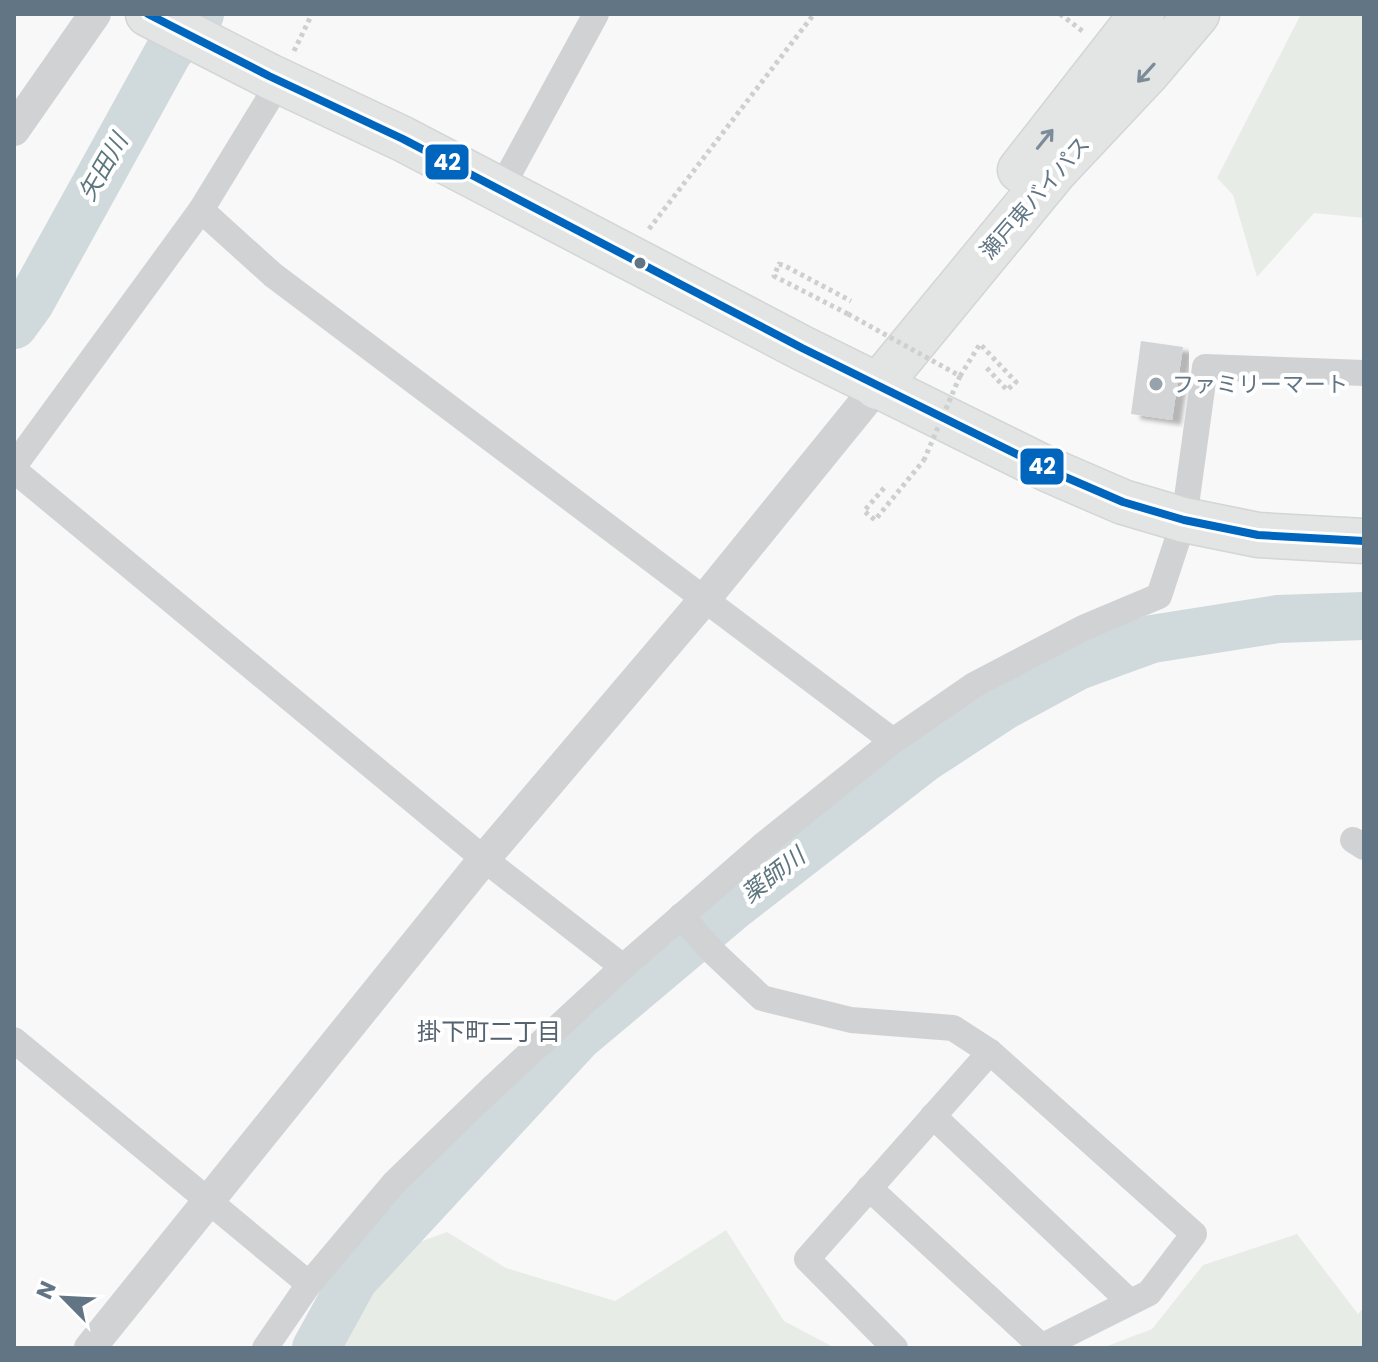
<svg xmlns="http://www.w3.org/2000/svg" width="1378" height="1362" font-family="Poppins,'Noto Sans JP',sans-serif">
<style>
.green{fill:#e8ece6}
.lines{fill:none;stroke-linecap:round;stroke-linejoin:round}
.river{stroke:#d0d9dc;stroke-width:48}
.building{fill:#d3d4d6;filter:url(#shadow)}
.trunk-casing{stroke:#d3d5d6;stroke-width:47}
.path{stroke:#cecfd0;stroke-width:5;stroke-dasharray:4 4;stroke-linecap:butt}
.minor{stroke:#d1d2d3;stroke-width:26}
.tertiary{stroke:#d1d2d3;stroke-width:32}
.trunk{stroke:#e3e4e4;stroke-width:44}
.path-bridge{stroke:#cecfd0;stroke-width:5;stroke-dasharray:4 4;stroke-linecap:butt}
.bus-1-casing{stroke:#fff;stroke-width:14}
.bus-1{stroke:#0065bd;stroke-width:8}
.oneway{stroke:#7c8b98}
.bus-dot{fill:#627585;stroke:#fff;stroke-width:3}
.poi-dot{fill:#96a3ad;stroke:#fff;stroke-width:3}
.labels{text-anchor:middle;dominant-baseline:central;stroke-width:8;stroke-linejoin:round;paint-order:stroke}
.street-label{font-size:22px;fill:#627585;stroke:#fff}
.poi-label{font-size:22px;fill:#627585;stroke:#fff;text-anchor:start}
.water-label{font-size:24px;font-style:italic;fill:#5d767e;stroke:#fff}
.neighbourhood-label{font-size:24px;fill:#54636f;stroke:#fff}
.line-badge{stroke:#fff;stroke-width:3}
.badge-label{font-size:22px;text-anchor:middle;font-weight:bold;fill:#fff}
</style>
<defs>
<filter id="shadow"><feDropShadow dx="9" dy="5" stdDeviation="2" flood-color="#0004"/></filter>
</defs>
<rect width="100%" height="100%" fill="#f8f8f8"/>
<!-- green -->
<g class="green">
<polygon points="1301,14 1364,14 1364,218 1314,213 1257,277 1233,195 1217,178"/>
<polygon points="726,1230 784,1321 835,1348 310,1348 392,1252 447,1232 506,1268 615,1301"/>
<polygon points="1297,1234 1358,1314 1364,1307 1364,1348 1102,1348 1152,1329 1203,1265"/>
</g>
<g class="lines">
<!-- river -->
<g class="river">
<polyline points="14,325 30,303 169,51 200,14"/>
<polyline points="316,1348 354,1279 578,1037 736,904 923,759 1004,706 1078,666 1152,639 1278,619 1364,616"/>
</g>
</g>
<!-- building -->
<polygon class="building" points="1141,341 1183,347 1172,420 1131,414"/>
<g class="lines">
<!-- trunk casing -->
<g class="trunk-casing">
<g id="trunk">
<polyline points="148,14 269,76 403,139 802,348 1049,470 1123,502 1184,520 1258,535 1364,541"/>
<polyline points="1020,170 1142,14"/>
<polyline points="877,387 1054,172 1147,73 1197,14"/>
</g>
</g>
<!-- path -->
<g class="path">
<polyline points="1060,14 1085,33"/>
<polyline points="294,51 312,14"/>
<polyline points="649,229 814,14"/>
<polyline points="848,314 774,276 779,264 785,266 851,301"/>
<polyline points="960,376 980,344 1016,382 1007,390 985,366"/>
<polyline points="884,488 864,511 875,520 924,460"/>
</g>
<!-- minor -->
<g class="minor">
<polyline points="499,192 596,14"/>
<polyline points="201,210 273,275 893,741"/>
<polyline points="14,466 201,210 280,81"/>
<polyline points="14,470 484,859 623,967"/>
<polyline points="1353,840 1364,847"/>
<polyline points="681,916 713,952 762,998 851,1020 953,1028 990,1052 1194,1234 1149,1293 1039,1348"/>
<polyline points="14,1040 309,1284"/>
<polyline points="933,1116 1130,1302"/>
<polyline points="869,1188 1042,1347"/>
<polyline points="265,1348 309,1284 394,1183 491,1089 623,967 762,846 893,741 974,685 1083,628 1159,596 1184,520 1205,367 1364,373"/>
<polyline points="895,1348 807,1259 990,1052"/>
</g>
<!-- tertiary -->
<g class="tertiary">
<polyline points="14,130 95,14"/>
<polyline points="90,1348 484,859 704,600 877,387"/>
</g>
<!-- trunk -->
<use href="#trunk" class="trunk"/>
<!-- path-bridge -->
<polyline class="path-bridge" points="848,314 960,376 924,460"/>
<!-- bus-1 casing -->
<g class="bus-1-casing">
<polyline id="bus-1" points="148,14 269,76 403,139 802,348 1049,470 1123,502 1184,520 1258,535 1364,541"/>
</g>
<!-- bus-1 -->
<use href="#bus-1" class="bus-1"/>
</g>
<!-- one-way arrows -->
<defs><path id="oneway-shaft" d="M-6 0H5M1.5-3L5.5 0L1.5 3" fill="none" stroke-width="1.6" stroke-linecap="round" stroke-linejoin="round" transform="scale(2)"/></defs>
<g class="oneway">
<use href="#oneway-shaft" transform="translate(1146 73) rotate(132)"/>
<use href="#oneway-shaft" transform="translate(1045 139) rotate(-51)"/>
</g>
<!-- markers -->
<circle class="bus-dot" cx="640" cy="263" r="7"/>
<circle class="poi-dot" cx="1156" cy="384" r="8"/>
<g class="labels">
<!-- street labels -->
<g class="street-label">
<text transform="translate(1035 198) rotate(-49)">瀬戸東バイパス</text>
</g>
<!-- poi labels -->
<g class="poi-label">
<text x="1172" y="384">ファミリーマート</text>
</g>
<!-- water labels -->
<g class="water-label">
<text transform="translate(103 167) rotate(-60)">矢田川</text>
<text transform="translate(773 875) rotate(-38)">薬師川</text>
</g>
<!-- neighbourhood labels -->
<g class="neighbourhood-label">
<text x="489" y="1031">掛下町二丁目</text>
</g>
</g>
<g class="line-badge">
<rect x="424" y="143" width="46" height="38" rx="8" fill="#0065bd"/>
<rect x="1019" y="447" width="46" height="39" rx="8" fill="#0065bd"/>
</g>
<g class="badge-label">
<text x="447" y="170">42</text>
<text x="1042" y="474">42</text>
</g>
<!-- border -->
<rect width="1378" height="1362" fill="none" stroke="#627585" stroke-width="32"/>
<!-- north arrow -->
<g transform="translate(64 1298) rotate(294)" stroke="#ffffff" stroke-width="6" paint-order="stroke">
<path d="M0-6L14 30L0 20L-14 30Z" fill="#627585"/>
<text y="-12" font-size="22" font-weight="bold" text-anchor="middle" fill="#627585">N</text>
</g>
</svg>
